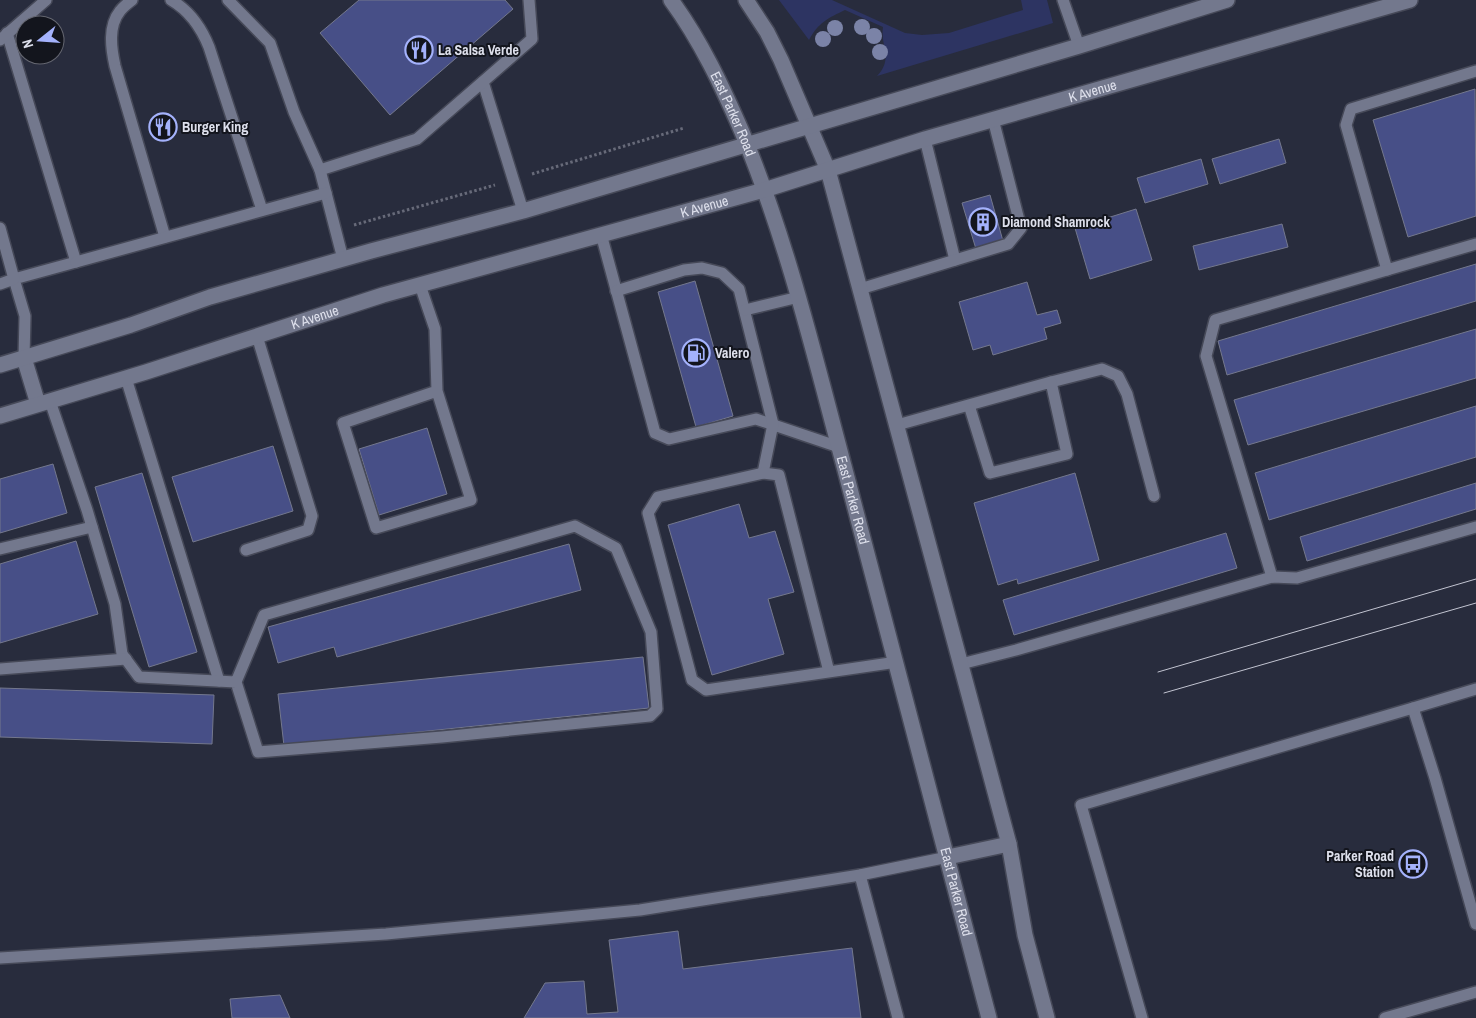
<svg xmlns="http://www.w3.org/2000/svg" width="1476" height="1018" font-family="'Archivo Narrow',sans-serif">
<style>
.grass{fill:#2d3462}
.building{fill:#474f87;stroke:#74788d}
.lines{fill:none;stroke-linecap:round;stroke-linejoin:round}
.service-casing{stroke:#464958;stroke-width:14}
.secondary-casing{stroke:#464958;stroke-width:18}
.path{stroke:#676a79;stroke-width:3;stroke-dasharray:2.5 2.5;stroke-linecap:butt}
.service{stroke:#73788d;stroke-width:11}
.secondary{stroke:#73788d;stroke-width:15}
.tram{stroke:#c2c4d1;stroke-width:1}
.tree{fill:#7b83a7}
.labels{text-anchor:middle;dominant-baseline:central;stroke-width:4;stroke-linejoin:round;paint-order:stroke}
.poi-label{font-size:14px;font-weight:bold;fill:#dee0ec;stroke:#13151d;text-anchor:start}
.street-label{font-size:14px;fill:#dee0ec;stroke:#13151d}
</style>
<rect width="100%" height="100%" fill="#282c3d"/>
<!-- grass -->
<path class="grass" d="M779,0h53l73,33 17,2 27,-2 74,-23 -2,-10h26l6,23 -176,53c17,-18 3,-30 6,-49l-38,-17c-17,8 -27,13 -36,30z"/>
<!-- building -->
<g class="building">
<polygon points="359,0 505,0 513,9 390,115 320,33"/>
<polygon points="1475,89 1476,216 1408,237 1373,120"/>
<polygon points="1279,139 1286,163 1220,184 1212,159"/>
<polygon points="1201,159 1208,184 1145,203 1137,178"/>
<polygon points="990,195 1003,241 976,249 962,203"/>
<polygon points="1136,209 1152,260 1090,279 1075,228"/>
<polygon points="1282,224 1288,247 1199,270 1193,246"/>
<polygon points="1476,264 1476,301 1227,375 1218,341"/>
<polygon points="695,281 733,416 696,427 658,292"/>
<polygon points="1027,282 1037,315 1057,310 1061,323 1044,328 1047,339 993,355 990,345 973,350 959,302"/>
<polygon points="1476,329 1476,378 1248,445 1234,400"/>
<polygon points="1476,406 1476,457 1269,520 1255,473"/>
<polygon points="427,428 447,494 379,515 359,449"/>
<polygon points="273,446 293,511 193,542 172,477"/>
<polygon points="53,464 67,513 0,533 0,479"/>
<polygon points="142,473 197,652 149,667 95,487"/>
<polygon points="1075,473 1099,560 1018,584 1017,579 998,585 974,503"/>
<polygon points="1476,483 1476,509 1307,561 1300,537"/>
<polygon points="739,504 749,538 775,531 794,592 768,599 784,654 712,675 668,525"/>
<polygon points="1226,533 1237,568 1014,635 1003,600"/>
<polygon points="76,541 98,614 0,643 0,564"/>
<polygon points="569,544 581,590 337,657 334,647 278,663 268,627"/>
<polygon points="643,657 649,708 284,746 278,694"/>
<polygon points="0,688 214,695 212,744 0,737"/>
<polygon points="678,931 683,969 852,948 861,1018 524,1018 545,983 584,981 587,1014 618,1012 609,940"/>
<polygon points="280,995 290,1018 232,1018 230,999"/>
</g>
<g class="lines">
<!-- service casing -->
<g class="service-casing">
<g id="service">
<path d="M132,0c-4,3 -9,7 -12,11 -12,15 -9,37 -5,55l50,171"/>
<path d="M171,0c19,11 30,27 38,47l53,163"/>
<polyline points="228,0 270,43 294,112 320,170"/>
<polyline points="1063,0 1079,46"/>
<polyline points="7,33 76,262 14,279 25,316 24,358"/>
<polyline points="0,40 46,0"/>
<polyline points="483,82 523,211"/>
<polyline points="925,139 955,260"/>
<polyline points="0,228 14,279 0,284"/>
<polyline points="601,234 655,433 669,439 756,419 839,447"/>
<polyline points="343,259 320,170 417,139 532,39 529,0"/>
<polyline points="76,262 326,193"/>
<polyline points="1387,270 1346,125 1351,109 1476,71"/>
<polyline points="420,285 435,329 437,391 471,500 376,528 343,423 437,391"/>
<polyline points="860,289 1008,244 1021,228 993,119"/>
<polyline points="616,291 684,270 702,268 722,273 739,289 773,424 763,473"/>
<polyline points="745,310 799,297"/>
<polyline points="126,378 219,681"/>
<polyline points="1051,382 1102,369 1118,376 1127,394 1154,496"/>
<polyline points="50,401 87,510 115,604 122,654 139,677 236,682 258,752 442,737 650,716 657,709 651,632 616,548 575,526 264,615 236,682"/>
<path d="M897,425c51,-14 102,-28 154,-43l16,72 -77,19 -21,-68"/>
<polyline points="0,549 92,527"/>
<polyline points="246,550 308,530 312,516 257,336"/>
<polyline points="1272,577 1206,356 1215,320 1476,244"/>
<polyline points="961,664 1016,650 1272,577 1297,578 1476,527"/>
<polyline points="0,669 126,659"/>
<polyline points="829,672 779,475 763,473 658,497 648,513 692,680 706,690 897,662"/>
<polyline points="1476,689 1413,708 1435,778 1476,924"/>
<polyline points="860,875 898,1018"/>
<polyline points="0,958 386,934 640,910 860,875 948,857"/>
<polyline points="1142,1018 1081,805 1413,708"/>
<polyline points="1385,1018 1476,992"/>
</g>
</g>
<!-- secondary casing -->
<g class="secondary-casing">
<g id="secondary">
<path id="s1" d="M671,0c30,41 51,86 71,132 45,108 72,222 102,334 49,184 98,368 145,552"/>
<polyline points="746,0 767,32 781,60 828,170 1009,844 1025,935 1047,1018"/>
<polyline points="24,358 38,404"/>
<polyline points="0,365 131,325 210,297 371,251 523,211 1079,46 1227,0"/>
<path id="s2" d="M0,416l146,-44 237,-77 381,-105 161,-51 485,-139"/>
<polyline points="948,857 1009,844"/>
</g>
</g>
<!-- path -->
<g class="path">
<polyline points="532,174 684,128"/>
<polyline points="354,225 495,185"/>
</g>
<!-- service -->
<use href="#service" class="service"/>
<!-- secondary -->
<use href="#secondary" class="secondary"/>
<!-- tram -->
<g class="tram">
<polyline points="1158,672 1476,579"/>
<polyline points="1164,693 1476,603"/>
</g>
</g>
<!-- trees -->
<g class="tree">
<circle cx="862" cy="27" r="8"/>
<circle cx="835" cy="28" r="8"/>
<circle cx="874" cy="36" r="8"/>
<circle cx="823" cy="39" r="8"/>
<circle cx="880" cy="52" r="8"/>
</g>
<!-- icons -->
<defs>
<g id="restaurant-ring" transform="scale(1.4375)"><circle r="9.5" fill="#13151d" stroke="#a4b2fc" stroke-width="1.5"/><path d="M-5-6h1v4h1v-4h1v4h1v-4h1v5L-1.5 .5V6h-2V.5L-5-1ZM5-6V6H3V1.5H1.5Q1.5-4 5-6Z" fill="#a4b2fc"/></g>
<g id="building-ring" transform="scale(1.4375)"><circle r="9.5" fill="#13151d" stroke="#a4b2fc" stroke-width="1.5"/><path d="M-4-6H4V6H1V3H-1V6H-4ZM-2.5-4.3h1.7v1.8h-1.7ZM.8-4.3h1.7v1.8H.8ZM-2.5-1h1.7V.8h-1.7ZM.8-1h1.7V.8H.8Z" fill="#a4b2fc"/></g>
<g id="fuel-ring" transform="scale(1.4375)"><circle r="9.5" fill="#13151d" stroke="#a4b2fc" stroke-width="1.5"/><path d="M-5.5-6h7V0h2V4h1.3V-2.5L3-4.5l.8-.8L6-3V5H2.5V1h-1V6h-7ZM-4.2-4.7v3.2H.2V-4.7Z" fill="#a4b2fc"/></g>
<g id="bus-ring" transform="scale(1.4375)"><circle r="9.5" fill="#13151d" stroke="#a4b2fc" stroke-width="1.5"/><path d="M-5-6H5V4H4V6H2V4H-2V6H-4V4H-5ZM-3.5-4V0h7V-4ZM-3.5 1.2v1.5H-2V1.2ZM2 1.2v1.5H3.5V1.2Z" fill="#a4b2fc"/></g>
</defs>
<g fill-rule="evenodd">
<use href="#restaurant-ring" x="419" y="50"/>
<use href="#restaurant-ring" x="163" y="127"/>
<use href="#building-ring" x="983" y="222"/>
<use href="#fuel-ring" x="696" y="353"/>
<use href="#bus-ring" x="1413" y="864"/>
</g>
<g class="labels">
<!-- poi labels -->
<g class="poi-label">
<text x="438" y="50">La Salsa Verde</text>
<text x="182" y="127">Burger King</text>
<text x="1002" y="222">Diamond Shamrock</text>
<text x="715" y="353">Valero</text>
<text x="1394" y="856" text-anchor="end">Parker Road<tspan x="1394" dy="16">Station</tspan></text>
</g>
<!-- street labels -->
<g class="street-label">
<text stroke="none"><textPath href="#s2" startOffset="1140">K Avenue</textPath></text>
<text stroke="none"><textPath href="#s1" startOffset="130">East Parker Road</textPath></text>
<text stroke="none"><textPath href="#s2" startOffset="735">K Avenue</textPath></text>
<text stroke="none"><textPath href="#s2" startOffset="330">K Avenue</textPath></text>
<text stroke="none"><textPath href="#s1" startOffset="535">East Parker Road</textPath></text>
<text stroke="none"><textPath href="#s1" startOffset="940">East Parker Road</textPath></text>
</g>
</g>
<!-- north arrow -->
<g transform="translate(40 40) rotate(253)"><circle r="24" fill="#13151d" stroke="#646670"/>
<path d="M0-4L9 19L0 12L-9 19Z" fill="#a4b2fc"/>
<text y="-8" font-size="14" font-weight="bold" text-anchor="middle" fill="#dee0ec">N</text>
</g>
</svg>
